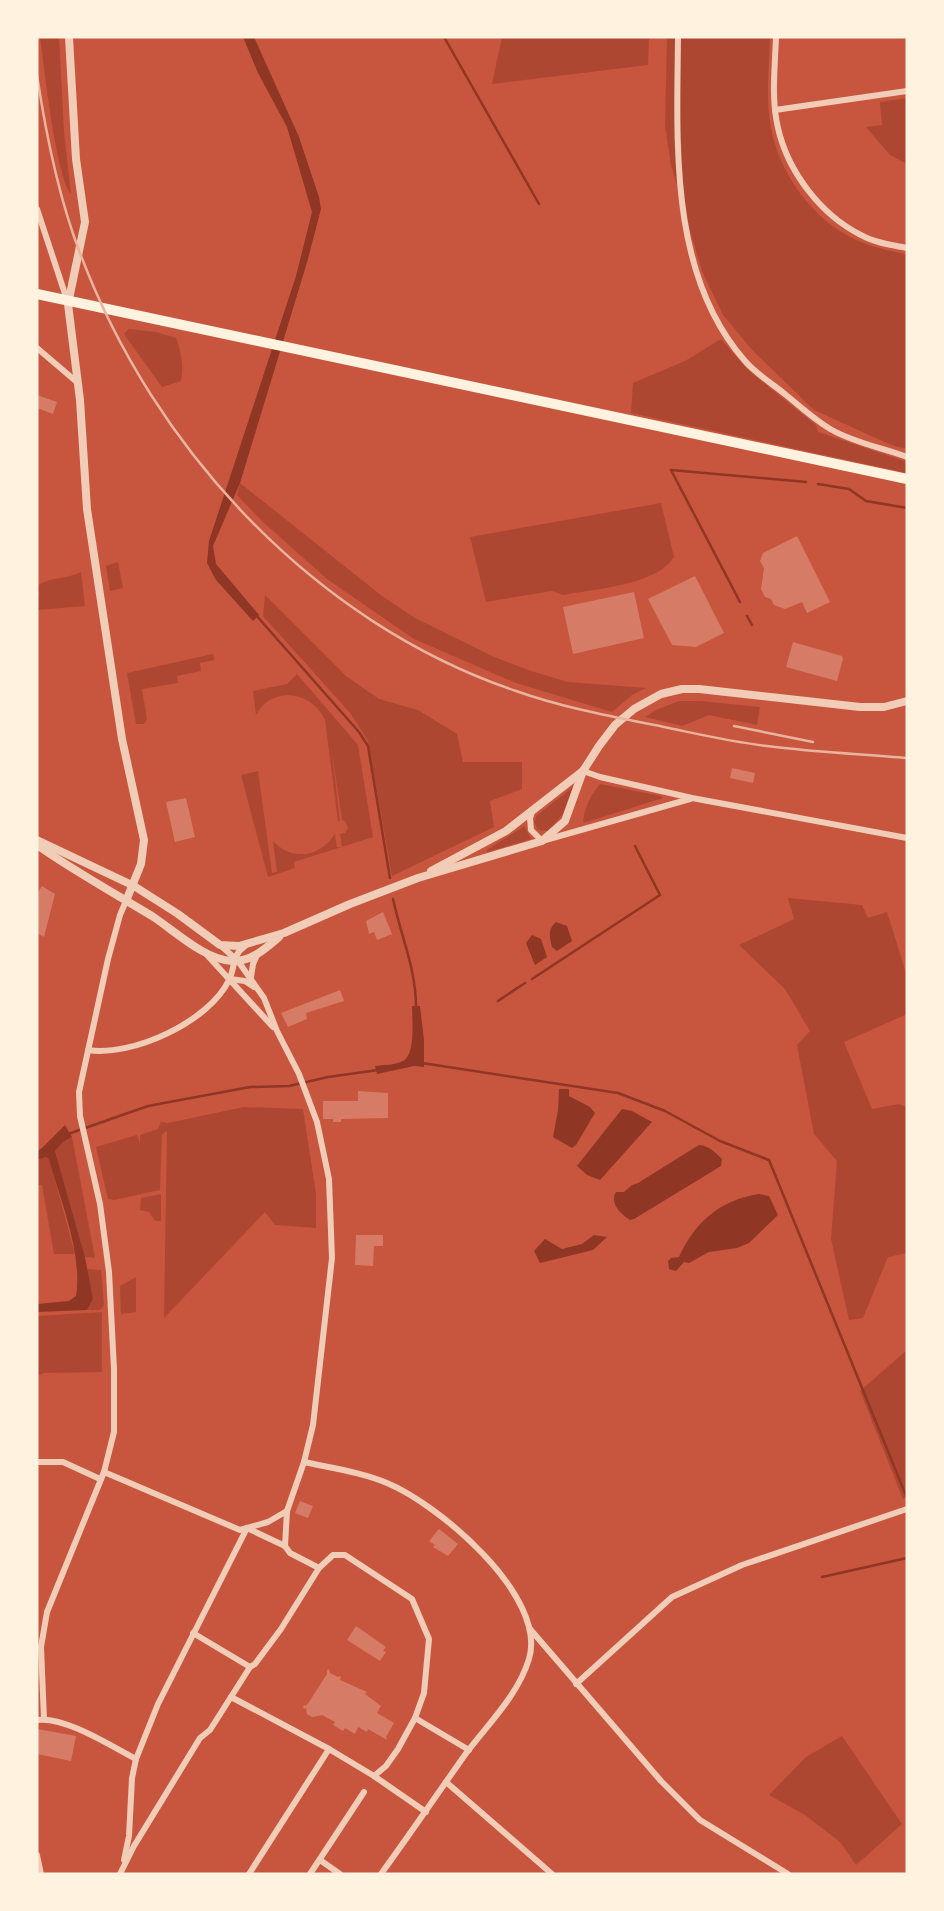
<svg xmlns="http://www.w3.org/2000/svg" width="944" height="1911" font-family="'Titillium Web',sans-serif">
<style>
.green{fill:#ae4732}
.water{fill:#8f3625}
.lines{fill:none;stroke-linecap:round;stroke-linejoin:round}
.stream{stroke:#8f3625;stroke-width:2.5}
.building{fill:#d67c66}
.path{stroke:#fff3e0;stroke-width:2}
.minor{stroke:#f1ccb7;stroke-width:6}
.tertiary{stroke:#f1ccb7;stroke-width:8}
.primary{stroke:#fff3e0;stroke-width:10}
.rail{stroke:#e9b49f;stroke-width:2.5}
</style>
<rect width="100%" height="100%" fill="#c8553d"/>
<!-- green -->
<g class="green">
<path d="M40,37h19l5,95 7,62c-15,-17 -27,-129 -31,-157z"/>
<polygon points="502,37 649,37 648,65 492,84"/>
<path d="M667,37h103c-1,31 -5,65 2,96 11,48 47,94 94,111 13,5 28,7 41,11v194l-16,-4 -77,-35 -61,-59 -30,-36 -21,-44 -31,-106 -6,-39z"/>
<polygon points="907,98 907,164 890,155 866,127 882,125 880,102"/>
<path d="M129,329l27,3 20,6c5,13 8,28 5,43l-19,6 -38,-53z"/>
<polygon points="721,339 749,371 816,425 818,432 907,462 907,473 631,413 633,383 685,361"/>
<polygon points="240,483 382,596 415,618 492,656 531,671 568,682 646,688 632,695 612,712 516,683 414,639 327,579 263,522 237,495"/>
<path d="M661,503l13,54c-17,28 -80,32 -111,38l-11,-4 -66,11 -16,-65z"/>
<polygon points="118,562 123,588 110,591 106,566"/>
<path d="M81,572l4,34 -48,4v-13l2,-2 -2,-9c12,-9 30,-7 44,-14z"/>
<polygon points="265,595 346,676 379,699 418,710 457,734 463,762 522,762 522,789 490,801 494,827 392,876 368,741 351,714 263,616"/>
<polygon points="213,654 214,660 200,663 201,671 177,676 178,683 142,689 147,719 144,724 136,724 127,673"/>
<path d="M297,674l61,71 15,92 -79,25 1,6 -27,9 -27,-102 17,-4 14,102 5,-1 -4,-31c20,21 47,16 62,-7l2,13h5l-2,-13 5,-1 3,-5 -3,-7 -3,-1 -11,-75 9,76h-2l-13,-101c-13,-29 -53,-35 -69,-5l-3,-24 34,-7z"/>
<polygon points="679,701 700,701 760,707 757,725 709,715 682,726 645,717 656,710"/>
<path d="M600,784l61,12 2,2 -80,25c1,-14 7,-28 17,-39z"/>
<polygon points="573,787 563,814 548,831 538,830 534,822 537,815"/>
<polygon points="524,826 531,839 487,852 487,850"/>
<polygon points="788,898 862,905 868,918 887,912 907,976 907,1014 844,1042 872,1109 899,1104 907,1107 907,1253 888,1257 863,1318 849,1320 831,1239 837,1161 814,1134 797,1045 810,1031 785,989 739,945 794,919"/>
<polygon points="244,1107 303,1109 316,1194 316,1228 275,1225 265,1212 164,1318 167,1131 162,1134 160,1190 114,1200 108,1199 96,1147 137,1135 140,1144 140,1135 158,1129 161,1122 168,1123"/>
<polygon points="72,1137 95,1258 85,1257 55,1151 63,1142"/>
<polygon points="46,1157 49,1158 75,1254 54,1254 42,1185 37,1185 37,1160"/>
<polygon points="161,1194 161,1221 155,1221 149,1212 140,1210 141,1198"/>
<polygon points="87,1269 101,1270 104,1305 100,1310 87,1310 93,1299"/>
<polygon points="136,1277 136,1312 121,1314 120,1286"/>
<polygon points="102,1312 102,1372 44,1373 37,1376 37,1316"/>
<polygon points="907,1350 907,1497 903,1499 860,1391"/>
<polygon points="842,1736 902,1824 856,1865 840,1842 805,1815 769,1795 806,1757"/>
</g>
<!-- water -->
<g class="water">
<polygon points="243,37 254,37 299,137 319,197 321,209 308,259 240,483 213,546 216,564 259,615 253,621 216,580 207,563 209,541 296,276 312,212 287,127 258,73"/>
<path d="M556,922l11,4 5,15 -15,10 -5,-4c-2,-10 -5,-17 4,-25z"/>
<polygon points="532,935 541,939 547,957 535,965 526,943"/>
<path d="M412,1006h8l4,34v27l-10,-1 -37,8 -2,-8c8,-1 21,-1 28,-5 13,-7 9,-42 9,-55z"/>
<polygon points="559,1089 569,1089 569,1096 590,1107 595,1113 576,1145 572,1148 553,1137 558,1110"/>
<polygon points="622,1109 632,1111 652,1122 600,1180 587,1175 577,1166"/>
<path d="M65,1125l7,12 -9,5 -8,9 30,106 8,42 -6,11 -50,2v-8l32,-3 7,-5c7,-43 -16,-96 -27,-137l-3,-2 -9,3v-9l5,-3z"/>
<path d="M699,1145c10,1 16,7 23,14l-1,7 -87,53 -4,1c-9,-6 -21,-17 -14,-28h8l8,-7 6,-2z"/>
<path d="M759,1194l10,2 9,19 -29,28 -12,5 -28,4 -20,11 -5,-1 -8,9 -7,-2 -1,-8 3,-3 8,-1c16,-35 41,-57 80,-63z"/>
<polygon points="594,1235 607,1237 593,1250 540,1263 534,1251 545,1239 562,1249 582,1244"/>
</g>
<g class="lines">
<!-- stream -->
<g class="stream">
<polyline points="444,37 539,204"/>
<polyline points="671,470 740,602"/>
<polyline points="671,470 806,482"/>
<polyline points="818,484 849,489 866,501 907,508"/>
<polyline points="255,614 359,732 368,746 390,878"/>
<polyline points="747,616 752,625"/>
<path d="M393,899c8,37 23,70 23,108"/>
<polyline points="532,979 660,895 635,846"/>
<polyline points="498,1001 525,983"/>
<polyline points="422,1063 618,1093 665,1111 720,1141 769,1160 907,1498"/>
<polyline points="68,1134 148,1106 250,1087 289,1086 328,1077 378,1070"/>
<polyline points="822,1577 907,1558"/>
</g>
</g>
<!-- building -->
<g class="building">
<polygon points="37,395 57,402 53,414 37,408"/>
<polygon points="797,536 830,602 807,613 802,602 785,609 774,605 771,599 765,597 761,589 764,568 760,561 763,553"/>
<polygon points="695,576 724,633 696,647 672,645 648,599"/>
<polygon points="634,592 644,638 573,654 563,607"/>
<polygon points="793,642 842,656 843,659 837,681 786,667"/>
<polygon points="732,768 755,773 753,783 730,778"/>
<polygon points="186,798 195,837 175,842 166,802"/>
<polygon points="42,886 55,894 44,937 37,933 37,894"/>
<polygon points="383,912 392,934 377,940 374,932 369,934 366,921"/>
<polygon points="340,990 344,1001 306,1013 307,1019 288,1027 281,1013"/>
<polygon points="358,1091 388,1093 388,1118 341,1119 341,1122 333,1122 333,1119 323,1119 323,1101 358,1101"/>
<polygon points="356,1235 383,1235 383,1246 374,1246 373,1266 355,1265"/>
<polygon points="300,1501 313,1506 308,1518 295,1513"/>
<polygon points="439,1529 458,1544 448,1556 433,1547 435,1545 429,1541"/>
<polygon points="356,1626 386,1647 383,1651 386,1652 380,1661 347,1640"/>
<polygon points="329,1669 330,1673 338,1677 341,1676 340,1680 367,1692 365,1694 381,1706 377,1713 394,1723 386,1737 387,1740 368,1729 367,1732 358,1727 355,1734 345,1728 343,1731 333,1725 335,1722 322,1715 312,1717 307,1714 306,1708 304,1709 303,1706 307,1705 327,1674 327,1670"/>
<polygon points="37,1729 76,1736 71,1761 37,1754"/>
</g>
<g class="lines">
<!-- path -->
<polyline class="path" points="101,1874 112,1874"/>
<!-- minor -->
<g class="minor">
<path d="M678,37c-1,107 -9,238 67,324 11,13 28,23 41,34 15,12 30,26 46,35 23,13 51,18 75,27"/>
<path d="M776,37c-1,30 -5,62 2,91 10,44 43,87 83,107 14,8 31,10 46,13"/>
<polyline points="775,110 907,91"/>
<polyline points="37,209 67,300"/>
<polyline points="37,348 78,383"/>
<polyline points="583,771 600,777 692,798 907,838"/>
<polyline points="532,812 530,818 531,830 542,841 690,799"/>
<polyline points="220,945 238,961 264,998 277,1031 299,1074 317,1122 329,1179 332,1258 313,1425 304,1462 287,1511 285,1546"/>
<polyline points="207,955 273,1027"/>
<polyline points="251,977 253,964 257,955"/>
<polyline points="230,979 245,981 254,987"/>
<path d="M88,1050c44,7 121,-28 141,-70 7,-14 2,-24 16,-34"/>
<polyline points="37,1462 63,1462 100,1479"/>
<path d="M304,1462c27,6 57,10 83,21 51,21 161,113 142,176 -11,36 -40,64 -62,93 -29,41 -57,82 -86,122"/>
<polyline points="104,1472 240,1530 268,1522 287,1511"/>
<polyline points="247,1528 285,1546 290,1553 319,1568"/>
<polyline points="530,1629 661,1781 700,1820 788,1874"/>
<polyline points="193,1633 250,1667"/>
<polyline points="576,1684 672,1597 742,1565 907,1509"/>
<polyline points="231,1697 329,1749 374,1776 426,1812"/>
<polyline points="415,1718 469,1750"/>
<polyline points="44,1719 41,1647 47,1612 104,1472 114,1432 114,1369 109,1272 100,1204 80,1116 79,1092 108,959 120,915 126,901"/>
<path d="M37,1720c28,-4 74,26 99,39"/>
<polyline points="446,1782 552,1874"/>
<polyline points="37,1855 41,1874"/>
<polyline points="124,1860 129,1836 132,1778 136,1759 158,1704 247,1528"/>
<polyline points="320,1860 340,1874"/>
<polyline points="120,1874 134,1846 200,1738 210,1730 250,1667 255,1664 281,1629 319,1568 333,1555 345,1555 412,1599 429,1639 424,1693 415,1718 398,1749 386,1766 374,1776"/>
<polyline points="249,1874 329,1749"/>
<polyline points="310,1874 364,1792"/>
</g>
<!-- tertiary -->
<g class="tertiary">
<polyline points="69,37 76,159 85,222 68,304 80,400 87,509 122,739 144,840 141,864 126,901"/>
<polyline points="37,840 134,886 178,914 220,945 239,946 284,933 350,904 418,878 542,841 565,821 583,771 599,746 615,725 634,709 661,694 682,689 699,689 860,707 884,707 907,701"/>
<path d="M37,845c37,26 77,48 115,71 23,15 53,44 80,45 19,1 33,-12 47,-24"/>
<polyline points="431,871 506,831 583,771"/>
</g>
<!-- primary -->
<polyline class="primary" points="37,294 907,479"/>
<!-- rail -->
<g class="rail">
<path d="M37,75c9,60 21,121 43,178 74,197 235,370 436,438 48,17 98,26 148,36 34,7 68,15 103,19 46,6 93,8 140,12"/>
<polyline points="734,726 813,742"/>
</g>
</g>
<!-- border -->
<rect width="944" height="1911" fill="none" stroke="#fff3e0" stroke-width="77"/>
</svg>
